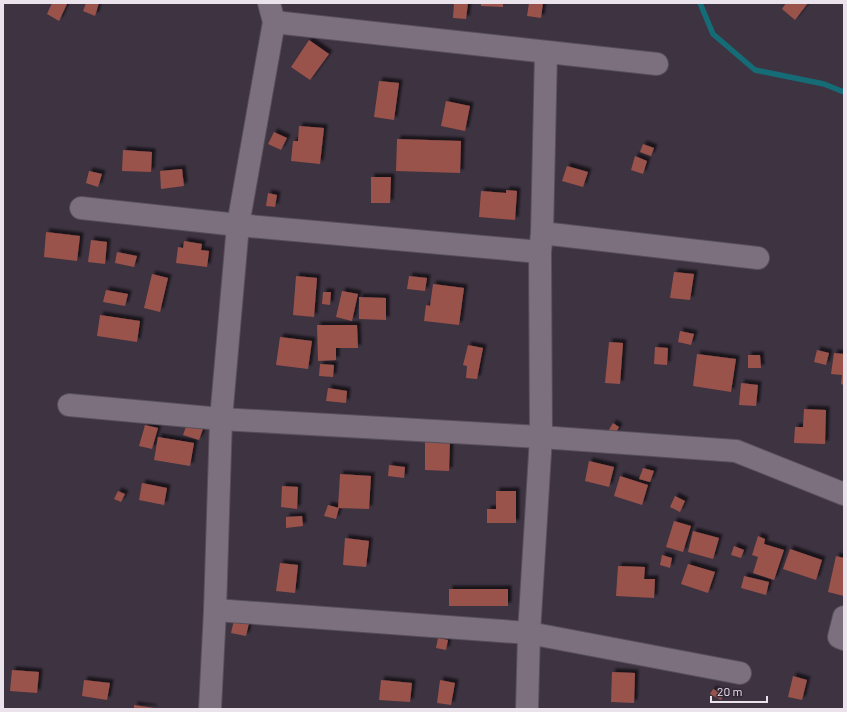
<svg xmlns="http://www.w3.org/2000/svg" width="847" height="712" font-family="Barlow,sans-serif">
<style>
.lines{fill:none;stroke-linecap:round;stroke-linejoin:round}
.stream{stroke:#156b76;stroke-width:5.5}
.building{fill:#9a524c;filter:url(#shadow)}
.minor-casing{stroke:#574f5a;stroke-width:24}
.minor{stroke:#7c707f;stroke-width:22}
</style>
<defs>
<filter id="shadow"><feDropShadow dx="3.5" dy="-3.5" stdDeviation="1" flood-color="#0009"/></filter>
</defs>
<rect width="100%" height="100%" fill="#3d3341"/>
<g class="lines">
<!-- stream -->
<polyline class="stream" points="700,3 713,34 755,70 824,84 844,92"/>
</g>
<!-- building -->
<g class="building">
<polygon points="52,3 67,4 59,21 47,14"/>
<polygon points="86,3 99,3 95,16 83,11"/>
<polygon points="454,3 468,3 466,19 453,18"/>
<polygon points="481,3 503,3 503,7 481,6"/>
<polygon points="529,3 543,3 541,18 527,16"/>
<polygon points="786,3 808,3 795,20 782,9"/>
<polygon points="309,40 329,54 310,80 291,67"/>
<polygon points="379,81 399,83 394,120 374,117"/>
<polygon points="446,101 470,106 465,131 441,126"/>
<polygon points="299,126 324,128 320,164 291,161 293,141 298,141"/>
<polygon points="274,132 287,138 281,150 268,144"/>
<polygon points="397,139 461,141 460,173 396,171"/>
<polygon points="643,144 654,148 651,156 640,152"/>
<polygon points="123,150 152,152 151,172 122,171"/>
<polygon points="635,156 647,161 643,174 631,170"/>
<polygon points="567,166 588,172 583,187 562,181"/>
<polygon points="182,169 184,186 161,189 160,171"/>
<polygon points="89,171 102,174 98,187 86,183"/>
<polygon points="371,177 391,177 390,203 371,203"/>
<polygon points="506,190 517,191 515,220 479,217 481,191 506,193"/>
<polygon points="268,193 277,195 275,207 266,206"/>
<polygon points="46,232 80,236 77,261 44,257"/>
<polygon points="91,240 107,242 105,264 88,262"/>
<polygon points="184,241 202,244 201,250 209,251 207,267 176,263 178,247 183,248"/>
<polygon points="117,252 137,256 134,267 115,263"/>
<polygon points="674,272 694,274 690,300 670,298"/>
<polygon points="152,274 168,278 160,312 144,308"/>
<polygon points="296,276 317,278 314,317 293,315"/>
<polygon points="409,276 427,278 425,291 407,289"/>
<polygon points="433,284 464,288 459,325 424,321 426,305 430,306"/>
<polygon points="106,290 128,294 125,306 103,302"/>
<polygon points="342,291 358,294 352,321 336,317"/>
<polygon points="323,292 331,292 330,305 322,304"/>
<polygon points="359,297 386,298 386,320 359,319"/>
<polygon points="100,315 140,321 137,342 97,336"/>
<polygon points="317,325 357,325 358,348 336,348 336,360 318,361"/>
<polygon points="680,331 694,334 691,345 678,342"/>
<polygon points="280,337 312,341 308,369 276,365"/>
<polygon points="609,342 623,343 620,384 605,383"/>
<polygon points="468,345 483,348 477,379 466,378 467,366 463,365"/>
<polygon points="655,347 668,348 667,365 654,364"/>
<polygon points="817,350 829,353 826,365 814,362"/>
<polygon points="834,353 844,354 844,385 841,384 842,375 831,374"/>
<polygon points="697,354 736,359 731,392 693,386"/>
<polygon points="748,355 760,355 761,368 748,368"/>
<polygon points="320,364 334,365 333,377 319,376"/>
<polygon points="741,383 758,385 756,406 739,405"/>
<polygon points="328,388 347,391 346,403 326,401"/>
<polygon points="804,409 826,410 825,444 794,443 795,427 803,427"/>
<polygon points="613,423 619,427 614,436 607,433"/>
<polygon points="187,424 203,429 199,440 183,435"/>
<polygon points="145,425 158,428 152,449 139,446"/>
<polygon points="158,437 194,443 190,466 154,460"/>
<polygon points="425,441 450,441 449,471 425,470"/>
<polygon points="589,461 614,467 609,487 585,481"/>
<polygon points="389,465 405,467 404,478 388,476"/>
<polygon points="643,468 654,471 650,482 639,479"/>
<polygon points="340,474 371,476 369,509 338,508"/>
<polygon points="620,476 648,485 642,505 614,496"/>
<polygon points="142,483 167,488 164,505 139,500"/>
<polygon points="282,486 298,487 297,509 281,507"/>
<polygon points="118,491 125,494 121,502 114,499"/>
<polygon points="496,491 516,491 516,523 487,523 487,509 496,509"/>
<polygon points="675,496 685,501 680,512 670,507"/>
<polygon points="328,505 339,508 336,519 324,516"/>
<polygon points="302,516 303,526 286,528 286,517"/>
<polygon points="674,521 691,526 683,552 666,547"/>
<polygon points="693,531 719,538 713,559 688,552"/>
<polygon points="758,536 765,539 764,544 784,550 774,580 753,573 758,557 752,555"/>
<polygon points="345,538 369,541 366,567 343,565"/>
<polygon points="734,546 744,550 741,558 731,555"/>
<polygon points="790,549 822,560 816,580 783,569"/>
<polygon points="662,555 672,558 670,568 660,565"/>
<polygon points="836,556 844,558 844,596 828,592"/>
<polygon points="280,563 298,565 295,593 276,591"/>
<polygon points="688,564 715,572 708,593 681,584"/>
<polygon points="618,566 645,567 644,579 655,579 654,598 616,596"/>
<polygon points="744,576 769,582 766,595 741,588"/>
<rect x="449" y="589" width="59" height="17"/>
<polygon points="237,607 252,610 246,636 231,633"/>
<polygon points="438,638 448,640 446,650 436,648"/>
<polygon points="12,670 39,672 37,693 10,691"/>
<polygon points="612,672 635,673 634,703 611,702"/>
<polygon points="793,676 807,680 802,700 788,697"/>
<polygon points="84,680 110,683 107,700 82,696"/>
<polygon points="381,680 412,683 410,702 379,700"/>
<polygon points="440,680 455,683 451,705 437,703"/>
<polygon points="713,689 724,694 721,700 710,694"/>
<polygon points="134,705 154,708 154,709 134,709"/>
</g>
<g class="lines">
<!-- minor casing -->
<g class="minor-casing">
<g id="minor">
<polyline points="274,22 657,64"/>
<polyline points="81,208 238,225 540,252"/>
<polyline points="542,233 758,258"/>
<polyline points="69,405 221,419 541,437 736,451 844,494"/>
<polyline points="215,610 529,633 740,673"/>
<polyline points="844,617 839,637 844,639"/>
<polyline points="210,709 215,610 221,419 238,225 274,22 269,3"/>
<polyline points="527,709 529,633 541,437 540,252 542,233 546,52"/>
</g>
</g>
<!-- minor -->
<use href="#minor" class="minor"/>
</g>
<!-- border -->
<rect width="847" height="712" fill="none" stroke="#eae3ec" stroke-width="8"/>
<!-- scale -->
<path d="M711 696v6h56v-6" fill="none" stroke="#eae3ec" stroke-width="2"/>
<text x="717" y="696" font-size="12" fill="#eae3ec" stroke="#332936" stroke-width="3" paint-order="stroke">20 m</text>
</svg>
